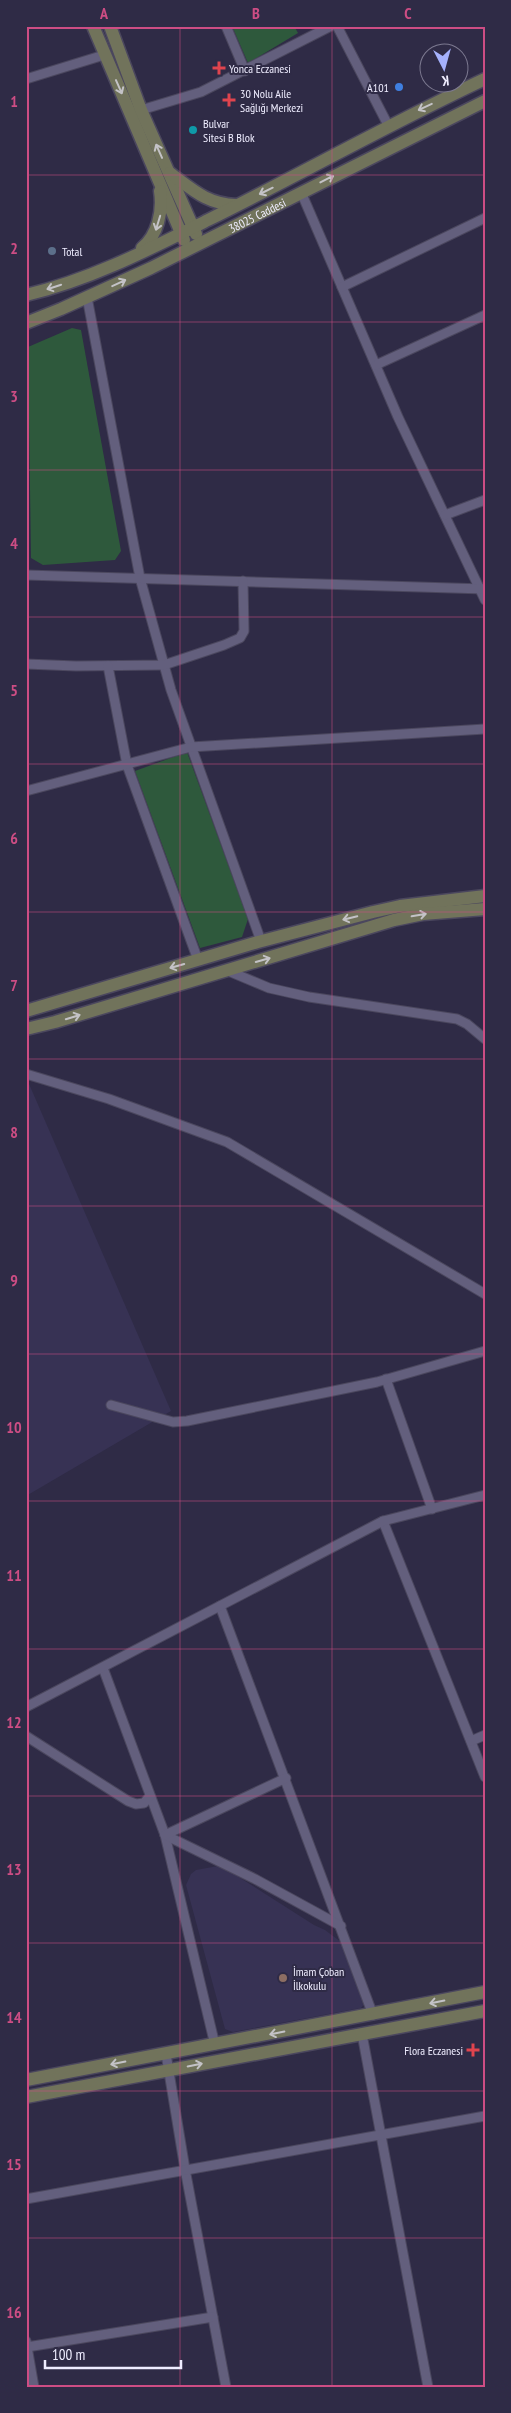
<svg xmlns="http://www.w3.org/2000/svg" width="511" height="2413" font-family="'PT Sans Narrow',sans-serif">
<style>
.built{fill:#373254}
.green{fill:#2e593c}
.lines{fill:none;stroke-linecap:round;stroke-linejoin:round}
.street-casing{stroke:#4b475e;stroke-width:11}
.secondary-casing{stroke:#4b475e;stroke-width:15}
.street{stroke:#635f7d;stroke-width:9}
.secondary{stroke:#71735b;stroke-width:12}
.oneway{stroke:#c3c2c6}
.grid{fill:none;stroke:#cd4d84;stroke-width:1;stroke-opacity:0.55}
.health-dot{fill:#e0444e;stroke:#2f2b46;stroke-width:2}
.shop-dot{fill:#3f7fe0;stroke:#2f2b46;stroke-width:2}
.culture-dot{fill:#0f9aa8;stroke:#2f2b46;stroke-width:2}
.service-dot{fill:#5c6f8a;stroke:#2f2b46;stroke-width:2}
.education-dot{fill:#8d6e63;stroke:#2f2b46;stroke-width:2}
.labels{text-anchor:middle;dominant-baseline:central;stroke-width:4;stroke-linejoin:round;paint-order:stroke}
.poi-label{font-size:12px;fill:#efedff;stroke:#2f2b46;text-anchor:start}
.street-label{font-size:12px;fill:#efedff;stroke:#2f2b46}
.neatline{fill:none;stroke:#cd4d84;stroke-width:2}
.grid-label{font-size:16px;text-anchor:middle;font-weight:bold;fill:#cd4d84}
</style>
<rect width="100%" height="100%" fill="#2f2b46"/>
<!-- built -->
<g class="built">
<polygon points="26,1077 171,1411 26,1496"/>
<polygon points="218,1866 226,1869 314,1925 325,1930 341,1942 365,2003 361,2008 233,2032 225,2029 186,1885 191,1874 196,1870"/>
</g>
<!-- green -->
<g class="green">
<polygon points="232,26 294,26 298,33 248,63"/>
<polygon points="72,328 81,330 121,551 115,560 43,565 31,558 28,347"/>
<polygon points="187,752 248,919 242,937 200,948 135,771"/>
</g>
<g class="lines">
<!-- street casing -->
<g class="street-casing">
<g id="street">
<polyline points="226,26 245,71"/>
<polyline points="337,26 388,125"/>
<polyline points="26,79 104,55"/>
<polyline points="141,110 201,92 331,26"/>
<polyline points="301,192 398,417 485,600"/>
<polyline points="342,287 485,218"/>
<polyline points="87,297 140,578 171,690 261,941"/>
<polyline points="376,365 485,315"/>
<polyline points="445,515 485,500"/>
<polyline points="26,575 485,589"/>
<polyline points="26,664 76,666 164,665 224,645 240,638 244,631 243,581"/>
<polyline points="108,666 127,765 198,960"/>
<polyline points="26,791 191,747 485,729"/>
<polyline points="226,970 269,988 309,997 457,1019 467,1024 485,1039"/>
<polyline points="26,1074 109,1099 227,1142 485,1294"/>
<polyline points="386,1379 432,1509"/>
<polyline points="111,1405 173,1422 187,1421 377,1382 485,1351"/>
<polyline points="383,1521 485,1777"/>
<polyline points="220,1606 373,2015"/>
<polyline points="103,1668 165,1835 215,2045"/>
<polyline points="26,1707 383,1521 485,1495"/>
<polyline points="26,1736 128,1801 136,1804 144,1803 150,1796"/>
<polyline points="471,1741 485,1735"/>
<polyline points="165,1835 255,1879 341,1926"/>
<polyline points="165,1835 286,1778"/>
<polyline points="362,2034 428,2387"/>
<polyline points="166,2054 185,2169 226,2387"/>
<polyline points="26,2199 485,2116"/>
<polyline points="26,2341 34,2387"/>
<polyline points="27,2347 213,2317"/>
</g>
</g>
<!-- secondary casing -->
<g class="secondary-casing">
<g id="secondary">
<polyline points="93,26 184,240"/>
<polyline points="110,26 141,110 196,234"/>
<path d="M170,173c23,17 37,31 66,32"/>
<path d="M142,248c16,-13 21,-37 18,-57"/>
<path d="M26,295c64,-15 124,-46 182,-75 93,-46 183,-97 277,-141"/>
<path id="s1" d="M26,323l35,-14 90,-41 334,-167"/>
<polyline points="26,1011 258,942 373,912 400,906 485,896"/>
<polyline points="26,1029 55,1022 394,920 423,914 485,909"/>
<polyline points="26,2080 485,1992"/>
<polyline points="26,2097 485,2011"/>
</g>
</g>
<!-- street -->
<use href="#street" class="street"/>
<!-- secondary -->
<use href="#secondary" class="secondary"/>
</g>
<!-- one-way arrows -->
<defs><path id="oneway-shaft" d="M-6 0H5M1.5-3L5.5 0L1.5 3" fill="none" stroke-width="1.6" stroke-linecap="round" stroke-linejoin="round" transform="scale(1.25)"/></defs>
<g class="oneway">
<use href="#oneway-shaft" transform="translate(119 87) rotate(66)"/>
<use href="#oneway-shaft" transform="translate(425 107) rotate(155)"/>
<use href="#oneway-shaft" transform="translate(159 151) rotate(-114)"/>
<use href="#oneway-shaft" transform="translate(327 179) rotate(-27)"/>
<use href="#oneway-shaft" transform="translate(266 191) rotate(154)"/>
<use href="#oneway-shaft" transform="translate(158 223) rotate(107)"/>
<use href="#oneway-shaft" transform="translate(119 283) rotate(-25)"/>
<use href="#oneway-shaft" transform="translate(54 287) rotate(162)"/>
<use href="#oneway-shaft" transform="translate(419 915) rotate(-10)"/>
<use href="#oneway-shaft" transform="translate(350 918) rotate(166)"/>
<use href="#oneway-shaft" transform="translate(263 960) rotate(-16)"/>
<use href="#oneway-shaft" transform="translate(177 966) rotate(164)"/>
<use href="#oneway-shaft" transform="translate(73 1017) rotate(-17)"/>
<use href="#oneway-shaft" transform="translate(437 2002) rotate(169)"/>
<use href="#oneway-shaft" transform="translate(277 2033) rotate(169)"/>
<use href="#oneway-shaft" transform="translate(118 2063) rotate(169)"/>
<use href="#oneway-shaft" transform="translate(195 2065) rotate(-11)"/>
</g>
<!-- grid -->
<path class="grid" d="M180,26v2361M332,26v2361M26,175h459M26,322h459M26,470h459M26,617h459M26,764h459M26,912h459M26,1059h459M26,1206h459M26,1354h459M26,1501h459M26,1649h459M26,1796h459M26,1943h459M26,2091h459M26,2238h459"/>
<!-- markers -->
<g class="health-dot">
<path d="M216.5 60.5h5v5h5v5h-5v5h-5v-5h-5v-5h5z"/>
<path d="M226.5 92.5h5v5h5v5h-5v5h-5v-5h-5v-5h5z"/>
<path d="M470.5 2042.5h5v5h5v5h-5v5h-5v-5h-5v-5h5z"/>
</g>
<circle class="shop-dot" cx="399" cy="87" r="5"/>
<circle class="culture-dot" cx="193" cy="130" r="5"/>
<circle class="service-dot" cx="52" cy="251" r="5"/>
<circle class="education-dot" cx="283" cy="1978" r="5"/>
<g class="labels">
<!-- poi labels -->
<g class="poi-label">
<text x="229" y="68">Yonca Eczanesi</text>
<text x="389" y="87" text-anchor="end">A101</text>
<text x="240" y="93">30 Nolu Aile<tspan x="240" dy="14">Sağlığı Merkezi</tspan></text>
<text x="203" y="123">Bulvar<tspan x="203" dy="14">Sitesi B Blok</tspan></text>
<text x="62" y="251">Total</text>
<text x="293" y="1971">İmam Çoban<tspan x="293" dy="14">İlkokulu</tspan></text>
<text x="463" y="2050" text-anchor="end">Flora Eczanesi</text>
</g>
<!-- street labels -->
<g class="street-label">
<text stroke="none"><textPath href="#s1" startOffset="255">38025 Caddesi</textPath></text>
</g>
</g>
<!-- border -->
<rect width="511" height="2413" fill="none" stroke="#2f2b46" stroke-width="55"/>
<!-- north arrow -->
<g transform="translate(444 68) rotate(174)"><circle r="24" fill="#2f2b46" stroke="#7c7990"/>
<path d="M0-4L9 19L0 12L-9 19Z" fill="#a5b1fc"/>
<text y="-8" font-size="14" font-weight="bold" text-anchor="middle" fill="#efedff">K</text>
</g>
<!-- scale -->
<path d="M45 2360v8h136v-8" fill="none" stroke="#efedff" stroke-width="2.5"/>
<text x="52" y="2360" font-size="15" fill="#efedff" stroke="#2f2b46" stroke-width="4" paint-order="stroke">100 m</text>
<rect x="28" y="28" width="456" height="2358" class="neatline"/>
<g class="grid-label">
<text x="104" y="19">A</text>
<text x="256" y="19">B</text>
<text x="408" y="19">C</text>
<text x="14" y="107">1</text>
<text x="14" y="254">2</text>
<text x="14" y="402">3</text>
<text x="14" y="549">4</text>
<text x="14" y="696">5</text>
<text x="14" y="844">6</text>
<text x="14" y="991">7</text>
<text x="14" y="1138">8</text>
<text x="14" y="1286">9</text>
<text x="14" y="1433">10</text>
<text x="14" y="1581">11</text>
<text x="14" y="1728">12</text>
<text x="14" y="1875">13</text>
<text x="14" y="2023">14</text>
<text x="14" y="2170">15</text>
<text x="14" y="2318">16</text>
</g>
</svg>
